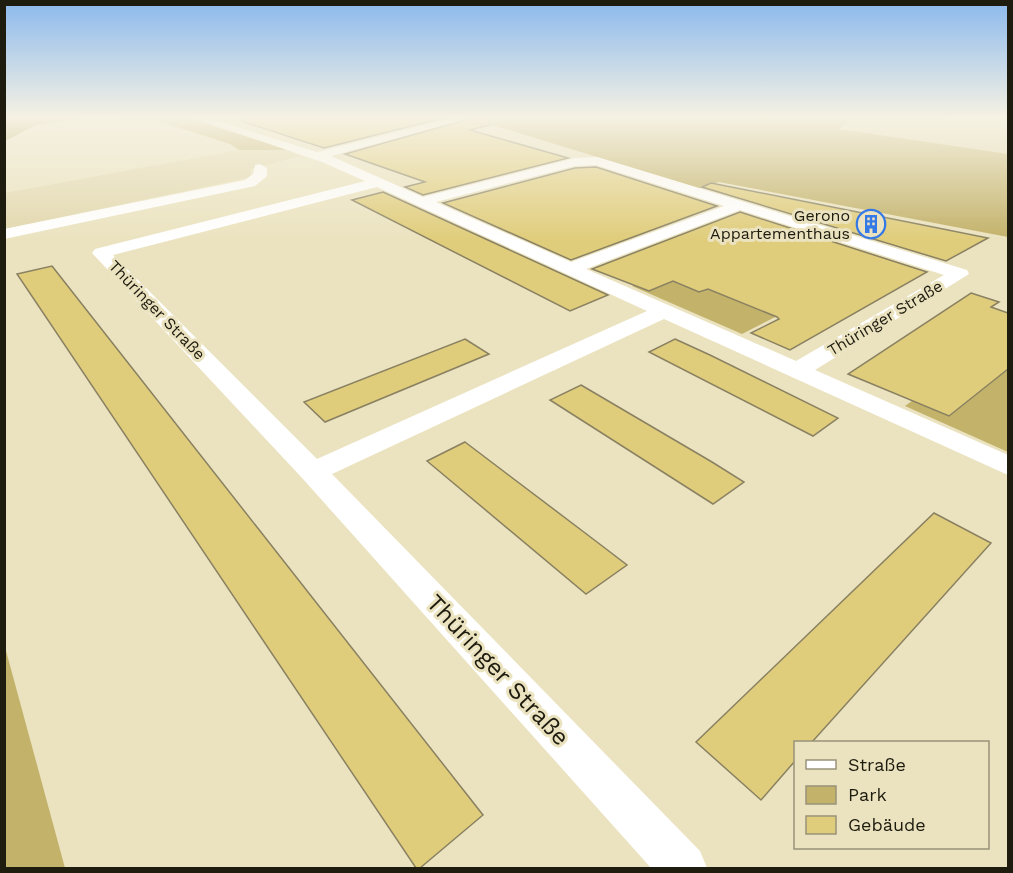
<svg xmlns="http://www.w3.org/2000/svg" width="1013" height="873" font-family="'Work Sans',sans-serif">
<style>
.built{fill:#e2d8ae}
.green{fill:#c3b26a}
.forest{fill:#b5a353}
.building{fill:#e0cd7c;stroke:#898161;stroke-width:1.5}
.lines{fill:none;stroke-linecap:round;stroke-linejoin:round}
.street{fill:#fff;fill-rule:evenodd}
.labels{text-anchor:middle;dominant-baseline:central;stroke-width:6;stroke-linejoin:round;paint-order:stroke}
.far-poi-label{font-size:16px;fill:#1e1b0f;stroke:#ebe3c0;text-anchor:end}
.far-street-label{font-size:16px;fill:#1e1b0f;stroke:#ebe3c0}
.near-street-label{font-size:24px;fill:#1e1b0f;stroke:#ebe3c0}
</style>
<rect width="100%" height="100%" fill="#ebe3c0"/>
<!-- built -->
<g class="built">
<polygon points="854,117 933,117 1008,126 1008,154 839,129"/>
<polygon points="239,150 290,150 299,156 251,169 251,177 5,229 5,193"/>
</g>
<!-- green -->
<g class="green">
<polygon points="118,117 184,117 290,150 239,150 230,144 158,121 114,119"/>
<polygon points="494,117 854,117 839,129 1008,154 1008,237 719,182 699,188 479,121"/>
<polygon points="782,225 888,259 742,334 632,286"/>
<polygon points="1008,314 1008,452 905,406 931,387 920,382"/>
<polygon points="5,647 65,868 5,868"/>
</g>
<!-- forest -->
<polygon class="forest" points="5,117 91,117 36,125 5,141"/>
<!-- building -->
<g class="building">
<polygon points="245,117 447,117 324,148 244,122"/>
<polygon points="476,117 489,117 490,125 470,130 568,158 423,195 405,187 425,182 345,154"/>
<polygon points="575,168 596,167 717,206 571,260 443,203"/>
<polygon points="711,183 938,228 988,238 946,261 702,187"/>
<polygon points="383,192 608,295 570,311 352,200"/>
<polygon points="740,212 927,272 790,350 751,333 779,319 777,317 708,289 699,292 673,281 649,291 592,269"/>
<polygon points="52,266 483,815 420,868 416,868 17,274"/>
<polygon points="971,293 999,302 991,307 1008,313 1008,369 949,416 848,374"/>
<polygon points="465,339 489,354 325,422 304,402"/>
<polygon points="675,339 710,355 838,418 813,436 649,352"/>
<polygon points="581,385 712,462 744,482 713,504 550,400"/>
<polygon points="465,442 597,542 627,565 586,594 427,461"/>
<polygon points="934,513 991,543 812,742 795,742 795,761 761,800 696,742"/>
</g>
<g class="lines">
<!-- street -->
<g class="street">
<path d="M190,117h16l111,35 139,-35h18l-143,39 92,41 152,-39 22,-1 370,113 2,4 -154,96 193,85v20l-344,-156 -332,155 368,377 7,17h-56l-348,-389 -211,-226 3,-4 270,-68 -43,-19zM596,165l128,41 -153,56 -135,-60 139,-36zM377,187l270,124 -330,148 -204,-204zM740,210l204,65 -148,86 -210,-92z"/>
<polygon points="260,164 267,168 267,176 255,186 4,239 4,229 245,180 253,174 255,165"/>
</g>
</g>
<!-- sky -->
<linearGradient id="sky" x2="0" y2="1"><stop stop-color="#8bb9ed"/><stop offset="0.49" stop-color="#f6f2e3"/><stop offset="1" stop-color="#f6f2e3" stop-opacity="0"/></linearGradient>
<rect width="1013" height="239" fill="url(#sky)"/>
<!-- icons -->
<defs>
<g id="building-ring" transform="scale(1.5)"><circle r="9.5" fill="#ebe3c0" stroke="#3579e6" stroke-width="1.5"/><path d="M-4-6H4V6H1V3H-1V6H-4ZM-2.5-4.3h1.7v1.8h-1.7ZM.8-4.3h1.7v1.8H.8ZM-2.5-1h1.7V.8h-1.7ZM.8-1h1.7V.8H.8Z" fill="#3579e6"/></g>
</defs>
<g fill-rule="evenodd">
<use href="#building-ring" x="871" y="224"/>
</g>
<g class="labels">
<!-- far-poi labels -->
<g class="far-poi-label">
<text x="850" y="215">Gerono<tspan x="850" dy="18">Appartementhaus</tspan></text>
</g>
<!-- far-street labels -->
<g class="far-street-label">
<text transform="translate(157 310) rotate(46)">Thüringer Straße</text>
<text transform="translate(885 318) rotate(-31)">Thüringer Straße</text>
</g>
<!-- near-street labels -->
<g class="near-street-label">
<text transform="translate(498 670) rotate(47)">Thüringer Straße</text>
</g>
</g>
<!-- border -->
<rect width="1013" height="873" fill="none" stroke="#1e1b0f" stroke-width="12"/>
<!-- legend -->
<rect x="794" y="741" width="195" height="108" fill="#ebe3c0" stroke="#999379" stroke-width="1.5"/>
<rect x="806" y="760" width="30" height="9" fill="#ffffff" stroke="#999379" stroke-width="1.5"/>
<text x="848" y="771" font-size="18" fill="#1e1b0f">Straße</text>
<rect x="806" y="786" width="30" height="18" fill="#c3b26a" stroke="#999379" stroke-width="1.5"/>
<text x="848" y="801" font-size="18" fill="#1e1b0f">Park</text>
<rect x="806" y="816" width="30" height="18" fill="#e0cd7c" stroke="#999379" stroke-width="1.5"/>
<text x="848" y="831" font-size="18" fill="#1e1b0f">Gebäude</text>
</svg>
